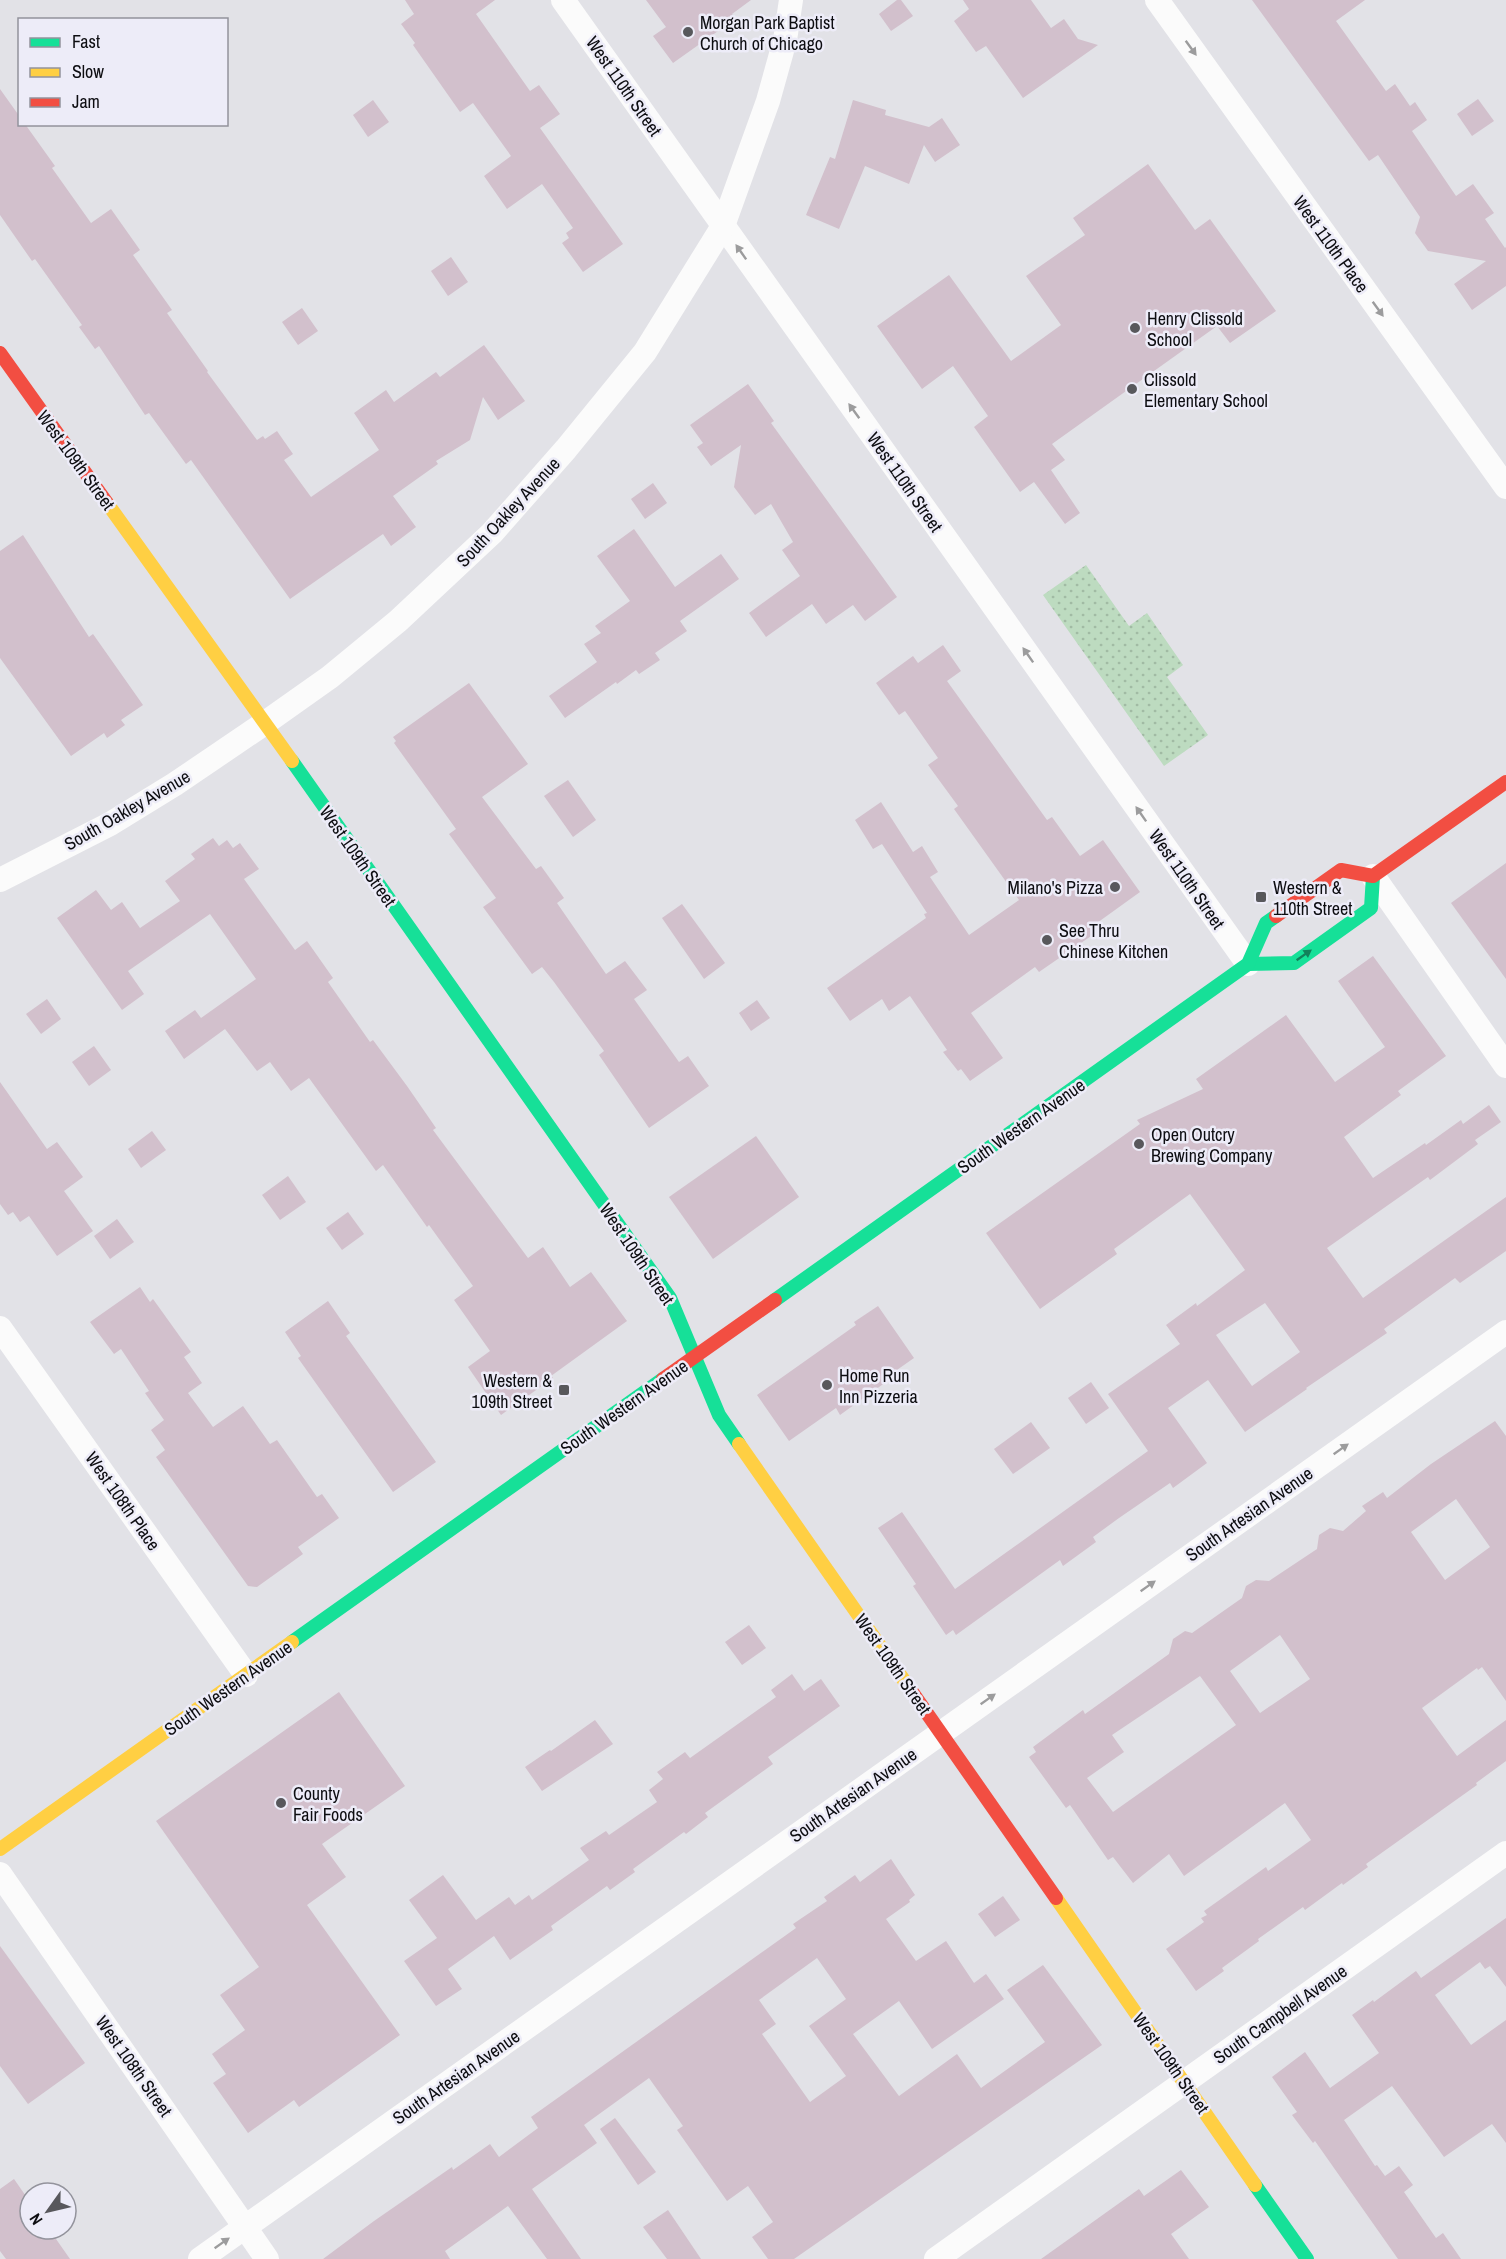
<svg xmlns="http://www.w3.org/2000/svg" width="1506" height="2259" font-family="'Archivo Narrow',sans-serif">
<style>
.grass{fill:url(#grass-dots)}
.building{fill:#d2c0cc;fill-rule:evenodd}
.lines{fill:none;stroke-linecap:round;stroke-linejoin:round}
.street{stroke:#fbfbfb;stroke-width:24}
.fast{stroke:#16e098;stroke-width:14}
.slow{stroke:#ffcf43;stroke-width:14}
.jam{stroke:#f24e42;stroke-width:14}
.oneway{fill:#9c9c9d}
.oneway2{fill:#12815b}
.poi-dot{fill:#58585c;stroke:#edecf8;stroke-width:2}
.labels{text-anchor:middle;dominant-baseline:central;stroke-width:5;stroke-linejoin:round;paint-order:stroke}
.poi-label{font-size:18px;fill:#0d0d11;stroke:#edecf8;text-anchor:start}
.street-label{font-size:18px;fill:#0d0d11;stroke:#edecf8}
</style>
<defs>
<pattern id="grass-dots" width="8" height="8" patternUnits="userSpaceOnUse" patternTransform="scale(1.5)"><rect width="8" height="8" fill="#bddbc0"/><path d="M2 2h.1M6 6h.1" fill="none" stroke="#a1bba4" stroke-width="1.8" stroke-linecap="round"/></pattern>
</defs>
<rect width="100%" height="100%" fill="#e2e2e7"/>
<!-- grass -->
<polygon class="grass" points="1086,565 1129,626 1147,613 1183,665 1167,677 1208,735 1164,766 1043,595"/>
<!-- building -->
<g class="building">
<polygon points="405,0 495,0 476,14 530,91 539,85 560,114 540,128 623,244 583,272 562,243 569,238 566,233 573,228 542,184 507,209 484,176 511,156 473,103 460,112 413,45 415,43 401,24 414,14"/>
<polygon points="646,0 751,0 732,14 735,19 673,63 653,36 666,27"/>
<polygon points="897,0 901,0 913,16 891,31 879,14"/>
<polygon points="963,0 1031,0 1051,28 1064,19 1078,39 1098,45 1023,98 986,46 976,52 954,21 969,9"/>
<polygon points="1252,0 1365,0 1336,21 1386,91 1395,84 1410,106 1415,102 1427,120 1412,131 1456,196 1473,184 1494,213 1485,219 1505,248 1506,247 1506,286 1472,310 1454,284 1486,261 1428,251 1415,233 1420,217 1378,155 1369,161"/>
<polygon points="0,89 20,117 20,124 25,124 55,166 52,168 91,223 111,209 140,250 133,255 172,310 167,313 208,371 207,372 257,440 263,436 265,439 277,431 293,454 284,460 311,497 379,450 354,413 386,390 394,402 436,372 440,377 484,345 525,401 498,420 483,397 470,440 436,461 438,464 393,496 416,527 391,546 383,534 290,599 191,460 186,464 149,413 145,415 99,346 95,349 79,327 82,325 35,259 32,261 0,215"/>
<polygon points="1478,99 1494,121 1472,136 1457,114"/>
<polygon points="373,100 389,122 368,137 353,115"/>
<polygon points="853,100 886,110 885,115 929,127 942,118 960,145 935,162 924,145 909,184 865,166 839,229 806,215 830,157 835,159"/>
<polygon points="1148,164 1195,230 1210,219 1276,311 1230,343 1217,326 1052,444 1065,460 1051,470 1080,513 1065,524 1034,482 1020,492 974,427 988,416 953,366 922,389 877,326 949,275 1011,361 1061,325 1026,276 1085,235 1073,218"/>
<polygon points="451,257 468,282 448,296 431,271"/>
<polygon points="302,308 318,331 298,345 282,322"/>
<polygon points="748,384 774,421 771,423 897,597 865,621 853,605 826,624 812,604 766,637 749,613 800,576 782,550 793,542 771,504 755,515 734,487 741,445 711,466 697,447 703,443 690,425"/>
<polygon points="653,483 667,503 645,519 631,499"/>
<polygon points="634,529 675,587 721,554 739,579 680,621 687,631 655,653 660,660 639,674 636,670 617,684 616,682 565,718 549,696 597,662 584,644 601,633 595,626 630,601 597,556"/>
<polygon points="23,535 89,637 93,634 143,705 121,720 125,725 107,738 104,733 71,756 0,658 0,551"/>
<polygon points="943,645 961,671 947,681 1047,820 1052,817 1080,856 1103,840 1140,892 1090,928 1094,934 1039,972 1035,967 971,1013 1003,1058 970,1081 961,1069 958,1071 943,1052 947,1050 910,996 889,1011 882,999 850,1021 827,988 926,918 924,914 927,913 882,844 873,849 855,820 881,802 913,852 922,846 938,872 930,877 969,935 1019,900 954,809 958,806 928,765 938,758 905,711 899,715 876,683 913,656 918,663"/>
<polygon points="469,683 528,764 482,797 536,869 541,866 564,898 557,903 606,974 625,961 647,990 634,999 679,1062 688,1056 709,1086 649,1128 599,1055 604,1051 554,982 542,967 532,974 483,907 496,898 449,834 456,829 394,743 396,741 393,737"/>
<polygon points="568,780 596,820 573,837 544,796"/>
<polygon points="213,838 219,846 227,840 233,848 240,843 259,869 244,879 295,950 307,941 333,978 328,982 370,1042 373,1040 407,1086 436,1128 433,1130 528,1258 543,1247 570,1287 591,1272 627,1321 551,1376 553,1378 501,1415 468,1367 490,1351 454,1300 473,1286 429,1225 427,1227 383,1165 376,1171 309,1078 291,1091 270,1062 257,1071 225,1029 184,1059 165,1031 195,1010 201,1018 256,979 210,914 128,971 144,994 122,1010 57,918 96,890 111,910 122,902 140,928 180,901 165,881 195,859 191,854"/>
<polygon points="1506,863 1506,979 1451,903"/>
<polygon points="682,904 725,963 704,979 662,918"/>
<path d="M1373,956l73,100 -48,35 3,4 -57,42 29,41 52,-35 1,2 35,-25 2,4 26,-19 12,17 -26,18 3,4 -48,36 -2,-3 -101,71 36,50 143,-101v54l-46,32 -5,-5 -71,51 3,4 -81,55 1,1 -62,43 -37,-52 -40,28 39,55 -34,25 -3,-5 -51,35 -26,19 3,5 -33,24 -3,-6 -104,75 -3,-5 -7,5 -33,-49 3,-2 -38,-56 24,-16 53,77 193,-138 -40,-57 72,-50 -14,-19 30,-22 1,3 48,-36 -55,-76 -76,55 3,5 -77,55 -54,-76 154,-109 -3,-4 66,-31 -7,-10 90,-64 49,67 50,-35 -47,-66zM1265,1303l35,49 -48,34 -36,-51z"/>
<polygon points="47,999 61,1019 41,1034 26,1014"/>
<polygon points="757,1000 770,1018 751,1031 739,1013"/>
<polygon points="94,1046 111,1070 89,1086 72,1062"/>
<polygon points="0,1082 47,1149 57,1142 83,1177 64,1191 93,1231 57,1256 29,1216 20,1222 13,1212 8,1215 0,1204"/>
<polygon points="152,1131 166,1150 141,1168 128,1149"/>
<polygon points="756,1136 799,1197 713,1259 669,1197"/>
<polygon points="288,1176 306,1202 280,1220 262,1195"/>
<polygon points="348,1212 364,1234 342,1250 326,1228"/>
<polygon points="117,1219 134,1242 110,1259 94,1236"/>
<polygon points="140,1287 150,1302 153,1299 191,1352 184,1357 202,1383 188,1393 213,1427 243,1406 270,1444 277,1440 317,1497 322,1494 339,1518 298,1547 303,1554 257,1587 248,1586 156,1457 165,1450 151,1430 164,1420 145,1393 149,1391 121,1349 114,1354 90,1322"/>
<polygon points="328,1301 350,1333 346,1336 436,1462 393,1492 298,1358 301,1356 285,1332"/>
<polygon points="878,1306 914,1358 884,1379 886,1382 840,1415 836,1408 789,1441 757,1395 856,1325 854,1322"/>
<polygon points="1091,1382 1109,1408 1086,1424 1068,1398"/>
<path d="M1495,1421l11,15v265l-24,-34 -4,3 -1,-2 -55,40 35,48 49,-36v41l-30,22 1,2 -111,79 2,3 -25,18 -1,-2 -37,27 -2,-3 -45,32 1,2 -37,27 2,3 -28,20 -30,-42 38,-27 -3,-4 6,-3 -3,-4 62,-44 2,4 43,-31 -26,-37 -101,73 -15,-22 -36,29 -20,-26 -5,3 -38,-55 -4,3 -37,-51 7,-5 -3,-5 50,-37 2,4 84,-60 4,-15 12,-8 7,2 50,-35 4,-12 10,-6 13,1 48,-32 2,-14 11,-7 13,3 23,-20 -4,-5 21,-14 4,6 44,-34zM1456,1499l34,48 -45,33 -34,-48zM1280,1635l30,44 -50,34 -30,-42zM1200,1676l36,49 -123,87 -26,-34 37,-26 -12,-17z"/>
<polygon points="1031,1422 1050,1448 1013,1474 994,1449"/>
<polygon points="749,1625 766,1648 742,1665 725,1642"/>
<polygon points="792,1674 804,1691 821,1679 840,1706 768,1757 773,1764 705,1813 708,1817 686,1834 684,1832 633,1869 635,1872 610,1890 607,1886 551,1926 553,1930 510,1960 494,1936 448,1969 462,1989 436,2006 404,1961 437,1938 409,1900 443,1875 476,1920 509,1897 515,1905 529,1895 532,1900 589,1860 580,1848 606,1831 609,1835 657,1802 649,1790 663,1779 657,1772 685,1752 690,1758 776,1697 771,1690"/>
<polygon points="339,1692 405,1786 322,1844 346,1877 307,1905 400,2035 299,2107 294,2100 248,2133 213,2083 226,2074 212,2054 245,2030 220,1995 259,1967 156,1821"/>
<polygon points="595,1720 613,1744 542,1791 525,1767 550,1750 551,1751"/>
<path d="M891,1859l24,36 -6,5 1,2 -24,17 30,42 30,-20 28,42 12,-9 18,25 -72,50 -33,-48 -46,33 46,62 58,-42 24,34 64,-46 -38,-52 36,-25 59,80 -308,214h-26l-16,-22 21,-15 -25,-36 -21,15 -50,-71 6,-4 -34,-48 -65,47 13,18 -65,46 49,70h-34l-39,-53 -63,45 5,8h-127l51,-38 78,-54 1,3 37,-26 9,13 39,-29 -7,-11 265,-189 -3,-4 34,-23 -3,-4 31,-22 5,7zM817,1958l29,41 -37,27 37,50 -36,26 -48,-68 14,-10 -17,-24z"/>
<polygon points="1003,1896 1020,1920 995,1937 978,1914"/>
<polygon points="1506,1918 1506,1987 1490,1966 1485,1969 1480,1962 1435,1995 1471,2045 1506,2020 1506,2143 1492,2124 1444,2157 1392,2086 1344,2120 1375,2166 1377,2165 1385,2176 1399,2166 1413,2185 1404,2192 1436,2238 1443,2233 1461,2259 1398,2259 1315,2141 1313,2143 1292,2115 1297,2112 1272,2077 1305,2052 1330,2088 1379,2053 1352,2015 1373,2000 1374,2002 1416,1971 1421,1978"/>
<polygon points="0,1946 85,2063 28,2104 0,2066"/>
<polygon points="615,2118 656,2172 638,2185 600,2129"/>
<polygon points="1181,2170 1209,2207 1171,2234 1189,2259 1041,2259 1139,2189 1144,2196"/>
<polygon points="14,2179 30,2202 30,2229 49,2229 70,2259 6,2259 0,2251 0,2189"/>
<polygon points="668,2210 701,2259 667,2259 643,2227"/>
</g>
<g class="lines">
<!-- street -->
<g class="street">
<polyline points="563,0 1248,964"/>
<polyline points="1157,0 1506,487"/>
<polyline points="1373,876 1506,1066"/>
<polyline points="0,880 110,824 175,784 265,723 330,677 398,621 492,533 566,449 645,352 723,226 768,101 785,40 791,0"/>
<polyline points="0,1328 246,1675"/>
<polyline points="0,1874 267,2259"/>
<polyline points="200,2259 1506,1332"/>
<polyline points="936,2259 1506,1853"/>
</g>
<!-- fast -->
<g class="fast">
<polyline points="292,761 670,1298 719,1415 739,1444"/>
<polyline points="1248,964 1294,963 1371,908 1373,876"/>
<polyline points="775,1300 1248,964 1266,923 1276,916"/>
<polyline points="292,1642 663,1379"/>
<polyline points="1255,2185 1307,2259"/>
</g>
<!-- slow -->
<g class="slow">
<polyline points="107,503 292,761"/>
<polyline points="739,1444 910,1689"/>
<polyline points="0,1849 292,1642"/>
<polyline points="1056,1898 1255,2185"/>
</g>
<!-- jam -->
<g class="jam">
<polyline points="0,353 107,503"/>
<polyline points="1276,916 1341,870 1373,876 1506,782"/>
<polyline points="663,1379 775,1300"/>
<polyline points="910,1689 1056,1898"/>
</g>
</g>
<!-- one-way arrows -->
<defs><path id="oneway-solid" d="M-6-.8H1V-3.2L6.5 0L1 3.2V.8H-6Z" transform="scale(1.5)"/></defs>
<g class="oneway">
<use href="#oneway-solid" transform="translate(1191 48) rotate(54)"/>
<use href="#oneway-solid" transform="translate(741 252) rotate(-125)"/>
<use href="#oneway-solid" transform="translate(1378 309) rotate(54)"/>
<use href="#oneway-solid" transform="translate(854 411) rotate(-126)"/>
<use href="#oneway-solid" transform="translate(1028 655) rotate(-125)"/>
<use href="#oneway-solid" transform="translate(1141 814) rotate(-125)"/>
<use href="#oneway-solid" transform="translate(1341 1449) rotate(-35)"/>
<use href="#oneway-solid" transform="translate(1148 1586) rotate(-35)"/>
<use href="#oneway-solid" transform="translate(988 1699) rotate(-35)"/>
<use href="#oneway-solid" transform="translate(222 2243) rotate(-35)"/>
</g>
<use class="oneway2" href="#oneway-solid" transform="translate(1304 955) rotate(-35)"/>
<!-- markers -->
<g class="poi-dot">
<circle cx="688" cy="32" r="6"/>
<circle cx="1135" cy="328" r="6"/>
<circle cx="1132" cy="389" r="6"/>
<circle cx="1115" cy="887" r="6"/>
<rect x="1255" y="891" width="12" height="12" rx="3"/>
<circle cx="1047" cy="940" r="6"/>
<circle cx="1139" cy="1144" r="6"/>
<circle cx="827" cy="1385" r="6"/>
<rect x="558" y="1384" width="12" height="12" rx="3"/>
<circle cx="281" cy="1803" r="6"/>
</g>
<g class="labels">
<!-- poi labels -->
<g class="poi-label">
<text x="700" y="22">Morgan Park Baptist<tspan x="700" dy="21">Church of Chicago</tspan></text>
<text x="1147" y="318">Henry Clissold<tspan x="1147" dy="21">School</tspan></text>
<text x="1144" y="379">Clissold<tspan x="1144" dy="21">Elementary School</tspan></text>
<text x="1103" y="887" text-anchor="end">Milano's Pizza</text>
<text x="1273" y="887">Western &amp;<tspan x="1273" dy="21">110th Street</tspan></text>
<text x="1059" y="930">See Thru<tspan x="1059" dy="21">Chinese Kitchen</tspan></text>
<text x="1151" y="1134">Open Outcry<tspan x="1151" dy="21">Brewing Company</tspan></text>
<text x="839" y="1375">Home Run<tspan x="839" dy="21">Inn Pizzeria</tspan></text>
<text x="552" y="1380" text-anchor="end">Western &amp;<tspan x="552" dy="21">109th Street</tspan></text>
<text x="293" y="1793">County<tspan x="293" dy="21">Fair Foods</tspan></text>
</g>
<!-- street labels -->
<g class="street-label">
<text transform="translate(624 86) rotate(55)">West 110th Street</text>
<text transform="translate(1331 244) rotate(54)">West 110th Place</text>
<text transform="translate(76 460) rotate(54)">West 109th Street</text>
<text transform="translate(905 482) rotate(55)">West 110th Street</text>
<text transform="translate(508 512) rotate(-47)">South Oakley Avenue</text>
<text transform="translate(127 810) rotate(-30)">South Oakley Avenue</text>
<text transform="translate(358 856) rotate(55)">West 109th Street</text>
<text transform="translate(1187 879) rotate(55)">West 110th Street</text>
<text transform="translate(1021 1126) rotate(-35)">South Western Avenue</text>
<text transform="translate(637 1254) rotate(56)">West 109th Street</text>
<text transform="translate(624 1407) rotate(-35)">South Western Avenue</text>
<text transform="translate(123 1501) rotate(55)">West 108th Place</text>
<text transform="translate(1249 1514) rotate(-35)">South Artesian Avenue</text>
<text transform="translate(893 1664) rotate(55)">West 109th Street</text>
<text transform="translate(228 1688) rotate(-35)">South Western Avenue</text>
<text transform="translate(853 1795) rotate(-35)">South Artesian Avenue</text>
<text transform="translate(1280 2014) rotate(-35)">South Campbell Avenue</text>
<text transform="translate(1171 2063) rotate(55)">West 109th Street</text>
<text transform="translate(134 2066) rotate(55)">West 108th Street</text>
<text transform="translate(456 2077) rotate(-35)">South Artesian Avenue</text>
</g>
</g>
<!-- legend -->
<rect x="18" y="18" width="210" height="108" fill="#edecf8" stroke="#93939c" stroke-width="1.5"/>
<rect x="30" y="38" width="30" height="9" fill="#16e098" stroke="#93939c" stroke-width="1.5"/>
<text x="72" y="48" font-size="18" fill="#0d0d11">Fast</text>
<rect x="30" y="68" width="30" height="9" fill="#ffcf43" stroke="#93939c" stroke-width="1.5"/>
<text x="72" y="78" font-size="18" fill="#0d0d11">Slow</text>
<rect x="30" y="98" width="30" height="9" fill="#f24e42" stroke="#93939c" stroke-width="1.5"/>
<text x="72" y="108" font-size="18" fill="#0d0d11">Jam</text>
<!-- north arrow -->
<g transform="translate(48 2211) rotate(236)"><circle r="28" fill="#edecf8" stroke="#93939c" stroke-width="1.5"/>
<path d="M0-4.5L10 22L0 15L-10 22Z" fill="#58585c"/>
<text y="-9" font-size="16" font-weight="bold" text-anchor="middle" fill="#0d0d11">N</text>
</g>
</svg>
